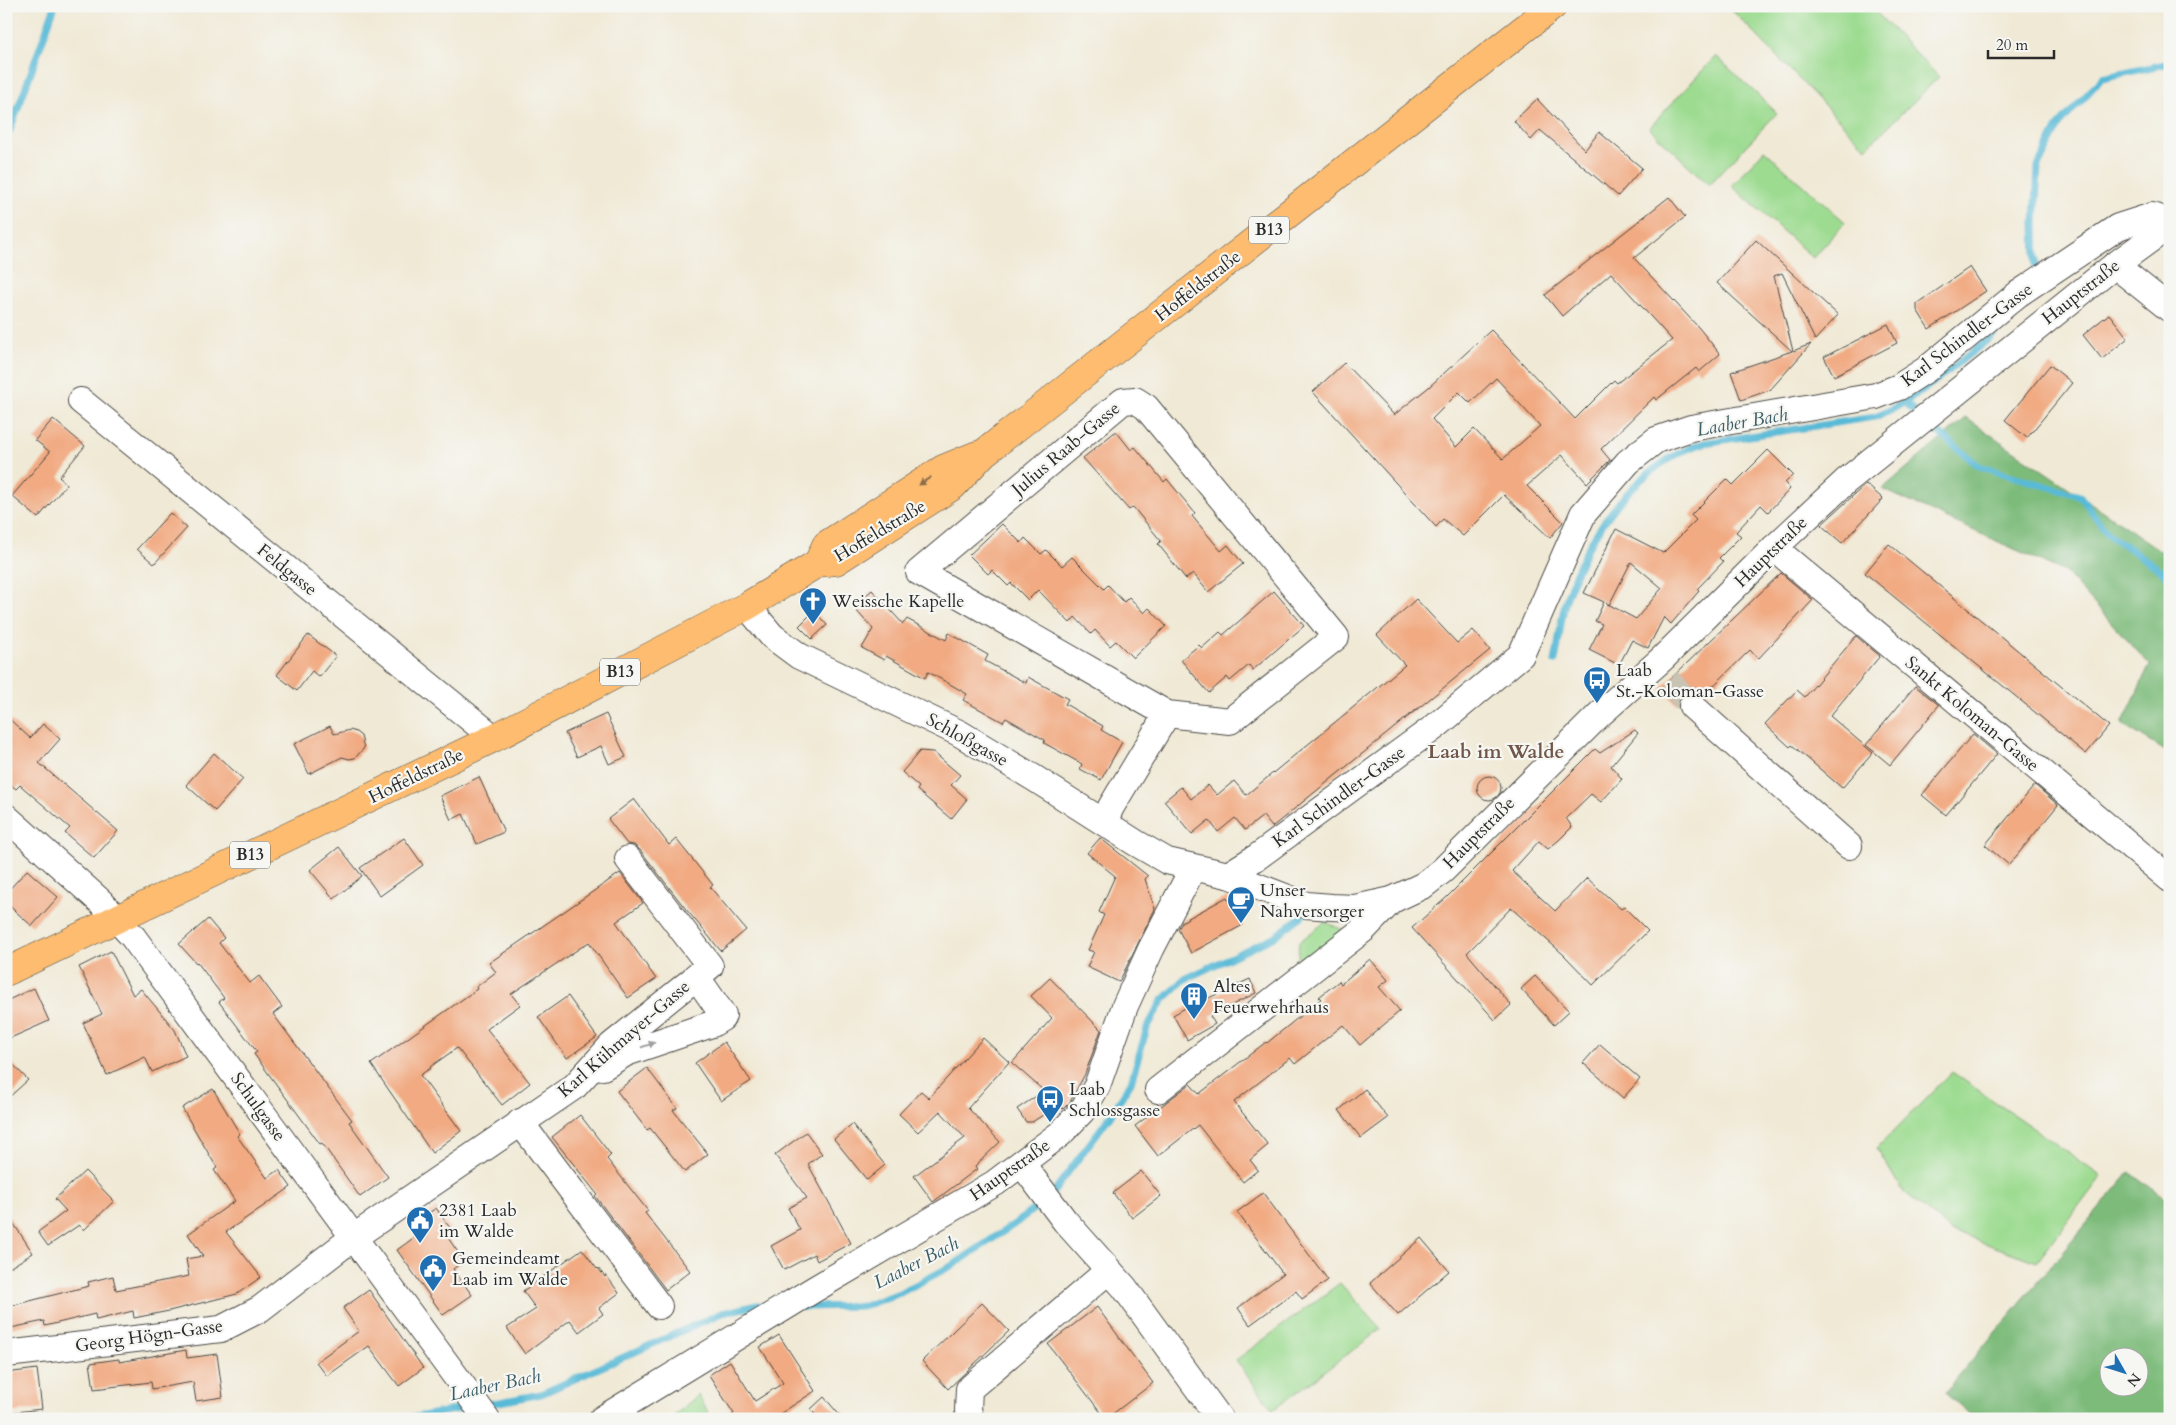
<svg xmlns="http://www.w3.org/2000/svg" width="2176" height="1425" font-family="Cardo,serif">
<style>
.green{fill:#9cdb90;stroke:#64835e}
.forest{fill:#7dbb7a;stroke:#547352;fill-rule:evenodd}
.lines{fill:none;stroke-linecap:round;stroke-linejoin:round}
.stream{stroke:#59bad7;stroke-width:7}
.building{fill:#f1aa82;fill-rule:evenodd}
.minor-tunnel{stroke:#c9c3b3;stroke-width:26;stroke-dasharray:26 13;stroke-linecap:butt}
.minor-casing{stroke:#494844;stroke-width:28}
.major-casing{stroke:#494844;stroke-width:29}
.minor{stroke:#fff;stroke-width:26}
.major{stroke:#fdbc70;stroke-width:28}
.oneway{fill:#8a6c4a}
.oneway2{fill:#a0a0a0}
.labels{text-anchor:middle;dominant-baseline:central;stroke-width:4.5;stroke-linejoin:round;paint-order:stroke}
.shield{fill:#f6f6f2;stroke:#686867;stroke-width:1}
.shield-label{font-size:16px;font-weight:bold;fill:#2b2b2b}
.street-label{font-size:18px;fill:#2b2b2b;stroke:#f6f6f2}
.poi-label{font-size:18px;fill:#2b2b2b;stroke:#f6f6f2;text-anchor:start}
.water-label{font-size:19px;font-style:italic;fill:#3b5d67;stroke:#f6f6f2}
.quarter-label{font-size:20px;font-weight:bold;fill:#705749;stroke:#f6f6f2}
</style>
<rect width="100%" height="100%" fill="#f6f6f2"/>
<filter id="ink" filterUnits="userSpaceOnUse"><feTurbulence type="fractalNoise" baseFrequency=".02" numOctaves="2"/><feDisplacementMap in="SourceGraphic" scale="10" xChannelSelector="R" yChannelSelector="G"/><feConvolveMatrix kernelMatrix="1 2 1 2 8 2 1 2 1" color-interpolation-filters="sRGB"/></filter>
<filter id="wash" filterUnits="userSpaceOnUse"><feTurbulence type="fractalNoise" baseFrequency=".0096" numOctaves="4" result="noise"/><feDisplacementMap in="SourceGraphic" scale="20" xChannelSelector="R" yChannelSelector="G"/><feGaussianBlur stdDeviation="1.12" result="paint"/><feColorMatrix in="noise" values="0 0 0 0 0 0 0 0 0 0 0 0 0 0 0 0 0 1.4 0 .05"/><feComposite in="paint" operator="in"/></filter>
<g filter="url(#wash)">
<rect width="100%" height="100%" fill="#f0e9d5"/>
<!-- green -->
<g class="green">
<polygon points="1728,6 1870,6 1939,77 1866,148"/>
<polygon points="1716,56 1777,113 1709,185 1649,128"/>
<polygon points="1764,150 1845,222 1813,258 1732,186"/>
<polygon points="1325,922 1348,932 1303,964 1298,957 1299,942"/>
<polygon points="1952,1072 2102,1176 2037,1262 1951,1231 1901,1189 1877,1148"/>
<polygon points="1340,1283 1381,1329 1273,1410 1236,1360"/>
<polygon points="698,1395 712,1419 678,1419 675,1415"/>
</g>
<!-- forest -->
<g class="forest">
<polygon points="1966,418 2170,557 2170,754 2122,724 2150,665 2065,572 1882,489"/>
<path d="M2130,1172l40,30v217h-195l-30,-27zM2108,1358h30v30h-30z"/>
</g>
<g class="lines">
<!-- stream -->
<g class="stream">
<polyline points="6,141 55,6"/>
<polyline points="2036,267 2035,224 2038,166 2059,125 2102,78 2170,63"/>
<polyline points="1905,402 1919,416"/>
<polyline points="1927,423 1979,466 2080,496 2108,534 2165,573 2170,580"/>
<path d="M1555,661c5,-21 5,-43 12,-64 21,-65 70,-133 137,-154l171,-26c33,-13 59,-35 87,-57 18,-14 38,-28 50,-48"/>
<polyline points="1052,1194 1110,1116 1131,1082 1147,1028 1162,1001 1185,979 1274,937 1302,916"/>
<polyline points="802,1307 864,1306 902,1292 955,1264 1016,1223 1044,1201"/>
<polyline points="484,1405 541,1394 722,1313 757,1305 771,1306"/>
<polyline points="407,1419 470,1407"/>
</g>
</g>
<g id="blocks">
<!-- building -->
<g class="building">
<polygon points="1537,99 1585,150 1599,132 1642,168 1618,196 1540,130 1531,140 1514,121"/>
<path d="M1669,197l16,20 -51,41 65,70 21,26 -21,18 -3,-4 -40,32 -2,-3 -53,52 9,11 -23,23 -25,-28 -35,31 36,36 -13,16 -46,-43 -41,41 -20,-17 -7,8 -123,-135 31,-29 50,52 35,-28 62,-57 84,89 39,-39 3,3 55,-43 -61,-67 -49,43 -17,-21zM1496,378l44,48 -37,33 -29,-30 -18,18 -24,-28 27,-27 11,11z"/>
<polygon points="1756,240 1838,315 1815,340 1782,273 1774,276 1793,351 1811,344 1770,390 1741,400 1731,372 1792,351 1717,283"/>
<polygon points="1970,267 1986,291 1929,329 1917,310 1917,304"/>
<polygon points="2109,314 2128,338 2102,359 2083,335"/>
<polygon points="1888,324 1897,343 1834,376 1824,357"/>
<polygon points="2050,365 2072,383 2027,438 2005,420"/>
<polygon points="53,419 85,446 59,477 67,484 38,518 12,496 50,452 35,440"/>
<polygon points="1116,431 1131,450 1135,447 1164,482 1167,479 1195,513 1192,516 1221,551 1228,545 1243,564 1208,592 1193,573 1186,579 1158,544 1161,541 1133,507 1129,510 1083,458"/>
<path d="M1768,450l25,25 -8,8 5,6 -22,23 -7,-7 -25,27 5,4 -22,22 4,4 -26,27 2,2 -28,33 -7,-7 -16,31 -16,-8 -13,25 -30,-15 13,-26 -7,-3 9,-19 -20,-9 32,-64 47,24 33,-33 -5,-5 36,-36 6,6zM1631,562l31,26 -26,31 -30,-16 3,2z"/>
<polygon points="1866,484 1883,499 1842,543 1821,525"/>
<polygon points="170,513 187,528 154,564 137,549"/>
<polygon points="1002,524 1021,543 1025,538 1041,554 1046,550 1062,566 1072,557 1104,589 1108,585 1124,602 1129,597 1144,613 1149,608 1166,626 1133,658 1116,641 1110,646 1095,630 1091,634 1075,617 1070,623 1038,590 1028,600 1011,583 1008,586 992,570 988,574 969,555"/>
<polygon points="1889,544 2109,726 2086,754 1865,573"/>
<polygon points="1781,573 1813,600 1758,659 1750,650 1703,696 1696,691 1688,692 1681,696 1677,704 1661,688"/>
<polygon points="872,590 903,624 907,619 946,640 949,633 988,655 985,661 1026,683 1028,677 1068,699 1065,704 1103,726 1101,730 1122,742 1101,780 1080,769 1082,764 1044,743 1045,740 1006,718 1003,722 963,700 967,694 948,683 928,672 925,678 886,656 884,660 862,648 873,629 853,607"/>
<polygon points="1274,591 1304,626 1253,670 1249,665 1230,681 1227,677 1209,693 1181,660 1199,645 1202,648 1220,632 1223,635"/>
<polygon points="1416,599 1457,643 1473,630 1490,650 1272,827 1263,816 1245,830 1235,818 1218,832 1209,820 1192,834 1164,801 1181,787 1191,799 1208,785 1217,795 1234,781 1246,795 1405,665 1377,635"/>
<polygon points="814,611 827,625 812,639 799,626"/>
<polygon points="308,635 336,656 319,677 312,671 297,691 277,675"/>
<polygon points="1856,636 1880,656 1830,716 1873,753 1842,788 1792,745 1790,747 1765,724 1797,690 1805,697"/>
<polygon points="1915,686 1939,705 1890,765 1866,745"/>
<polygon points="606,714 626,757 609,764 601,746 577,757 565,733"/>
<polygon points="6,716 30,738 43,724 60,739 39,763 118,831 94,858 65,833 70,828 20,785 16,789 6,781"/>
<polygon points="330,726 334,734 350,730 356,732 361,736 364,748 355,758 349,759 342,757 309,774 294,744"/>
<polygon points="1635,730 1638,733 1611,766 1622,779 1601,802 1591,794 1566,818 1572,827 1559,840 1548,849 1539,841 1512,871 1555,911 1587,878 1621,909 1624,907 1648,931 1593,985 1564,955 1511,908 1467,953 1511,1005 1495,1020 1412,928 1446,898 1595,749 1600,753"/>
<polygon points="1973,734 1997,754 1946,815 1922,795"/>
<polygon points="920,751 933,752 960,775 951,785 967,799 951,819 917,790 919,787 902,772"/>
<polygon points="214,753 243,779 215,811 186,785"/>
<circle cx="1489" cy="788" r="12"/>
<polygon points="479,777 504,832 477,844 463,814 451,820 440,796"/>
<polygon points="2035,785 2058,805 2009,865 1985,845"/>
<polygon points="634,799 669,845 676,839 713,885 710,887 746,930 721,951 685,908 640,850 634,845 627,844 608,819"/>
<polygon points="404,838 423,865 380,896 360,868"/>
<polygon points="1100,838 1148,876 1145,879 1155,909 1119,982 1087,967 1094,952 1088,950 1104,915 1099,912 1115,876 1087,853"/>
<polygon points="339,847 362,876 334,899 310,870"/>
<polygon points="27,870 58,897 32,926 6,903 6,893"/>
<polygon points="620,873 643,903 616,922 656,979 628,998 589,942 511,994 520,1005 487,1029 530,1083 502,1105 457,1048 430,1067 431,1068 420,1075 461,1131 432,1153 371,1064 477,989 476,987 496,972 489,963"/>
<polygon points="1227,897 1243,925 1191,953 1178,929 1183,921"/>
<polygon points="208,919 224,938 219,943 250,983 259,976 282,1007 273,1014 352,1120 349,1122 388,1177 360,1197 322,1143 320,1144 254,1054 257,1052 219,1002 224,998 197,962 196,963 179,944"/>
<polygon points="111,951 133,995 141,989 175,1030 186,1056 152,1072 145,1057 107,1075 83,1023 102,1014 79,967"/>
<polygon points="1370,959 1388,980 1379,987 1400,1011 1360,1045 1343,1025 1295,1064 1290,1058 1234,1102 1268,1145 1250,1160 1258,1170 1243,1182 1198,1125 1158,1156 1135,1126 1190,1084 1199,1094 1266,1042 1267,1043 1321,999 1319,997 1339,981 1341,984"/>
<polygon points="1535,976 1569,1011 1554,1025 1521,989"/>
<polygon points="1050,978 1101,1030 1085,1074 1070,1102 1063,1109 1059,1105 1032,1122 1026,1122 1017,1109 1044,1091 1012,1063 1052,1018 1031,996"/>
<polygon points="1250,979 1256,993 1210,1016 1215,1024 1187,1040 1173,1015 1201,999 1202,1001"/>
<polygon points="34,988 49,1021 6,1040 6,1001"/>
<polygon points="568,996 597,1037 567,1058 538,1017"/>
<polygon points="983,1038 1009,1062 968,1108 1000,1142 975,1166 977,1169 933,1202 914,1176 965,1138 940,1111 918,1132 899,1114 921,1091 929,1098"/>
<polygon points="724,1042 751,1081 721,1101 695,1063"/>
<polygon points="1600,1044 1640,1079 1623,1098 1583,1063"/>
<polygon points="6,1057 28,1080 6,1100"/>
<polygon points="647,1068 677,1108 673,1110 708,1154 685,1172 650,1128 647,1130 617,1091"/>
<polygon points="213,1089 240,1134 237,1136 267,1178 279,1170 291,1187 226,1232 261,1277 237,1294 169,1311 134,1318 133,1311 96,1320 95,1314 45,1326 44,1321 6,1329 6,1307 89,1286 88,1282 113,1276 116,1290 189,1276 186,1259 203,1256 188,1234 235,1201 214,1170 217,1168 182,1108"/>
<polygon points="1365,1089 1388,1118 1361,1138 1339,1110"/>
<polygon points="580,1115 611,1155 607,1159 648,1211 645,1213 690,1271 666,1290 595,1196 597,1194 552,1137"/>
<polygon points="852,1124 885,1165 867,1180 834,1139"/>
<polygon points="806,1132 822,1154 808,1164 851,1243 817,1261 814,1254 784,1270 771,1246 800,1230 788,1208 807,1198 775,1155"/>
<polygon points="85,1171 114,1201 84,1230 79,1225 48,1246 38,1232 66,1211 55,1199"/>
<polygon points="1141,1171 1161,1196 1132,1218 1113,1193"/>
<polygon points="1263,1193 1328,1280 1302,1299 1296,1291 1250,1325 1238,1308 1283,1274 1237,1212"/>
<polygon points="436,1208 450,1228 444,1232 464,1261 453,1269 472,1295 443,1315 397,1250 427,1228 420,1219"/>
<polygon points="6,1212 33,1253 6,1270"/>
<polygon points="1421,1238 1449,1271 1398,1315 1370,1283"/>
<polygon points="582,1249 597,1269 598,1268 605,1277 606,1275 619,1293 599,1308 603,1314 579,1332 570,1320 525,1354 507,1328 536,1309 523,1291"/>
<polygon points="369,1290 423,1368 399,1386 369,1346 327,1376 316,1362 359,1331 343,1308"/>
<polygon points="982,1303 1009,1331 948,1389 922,1361"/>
<polygon points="1097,1307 1153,1383 1106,1419 1048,1344"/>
<polygon points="779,1335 815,1391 772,1419 727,1419 734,1414 709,1375 730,1361 755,1401 783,1383 760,1347"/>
<polygon points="186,1350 187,1358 217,1354 223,1397 196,1401 193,1382 152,1389 151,1382 94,1389 90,1363 119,1359 119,1362"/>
<polygon points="37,1369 42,1409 6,1413 6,1373"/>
<polygon points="824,1397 843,1419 818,1419 811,1409"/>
</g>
</g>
</g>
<g filter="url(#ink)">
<use href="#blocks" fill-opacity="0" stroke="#494844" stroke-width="1"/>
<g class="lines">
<!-- minor-tunnel -->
<polyline class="minor-tunnel" points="1668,681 1692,706"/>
<!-- minor casing -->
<g class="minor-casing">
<g id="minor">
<polyline points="2115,265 2170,309"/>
<polyline points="81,401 494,738"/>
<polyline points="1774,548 2170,879"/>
<polyline points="747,606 772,636 799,656 959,733 1034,778 1136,843 1167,861 1228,875 1306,905 1332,907 1355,908 1392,900 1424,885 1443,870 1600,714 1663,658 1774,548 1846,481 2115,265 2170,225"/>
<polyline points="1692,706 1849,846"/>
<polyline points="6,817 101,902 133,937 487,1419"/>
<polyline points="1104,822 1111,807 1167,714 919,572 1123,401 1135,400 1146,407 1336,637 1230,721 1167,714"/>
<polyline points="1228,875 1257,857 1436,726 1521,655 1583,514 1628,462 1656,440 1691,428 1876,396 1899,387 1927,369 2018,294 2118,227 2152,216 2170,222"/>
<polyline points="603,1067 626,1053 712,1024 722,1018 723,1015 696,976"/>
<polyline points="1158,1090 1364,929 1392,900"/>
<polyline points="520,1122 659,1306"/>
<polyline points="1022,1164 1065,1221 1124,1287 1220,1419"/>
<polyline points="6,1354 221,1329 260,1309 354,1237 575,1086 612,1045 710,966 628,859"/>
<polyline points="602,1419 813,1290 995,1183 1060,1134 1082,1111 1097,1086 1125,1006 1151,949 1193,868"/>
<polyline points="971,1419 968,1410 969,1389 1108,1271"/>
</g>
</g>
<!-- major casing -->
<g class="major-casing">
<g id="major">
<polyline points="818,563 826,545 943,469 977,455"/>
<polyline points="6,972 494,738 747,606 818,563 836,561 953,486 984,453 1553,6"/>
</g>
</g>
<!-- minor -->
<use href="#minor" class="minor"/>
<!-- major -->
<use href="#major" class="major"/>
</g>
<!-- one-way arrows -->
<defs><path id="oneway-solid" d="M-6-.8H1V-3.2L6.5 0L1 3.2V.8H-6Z" transform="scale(1.25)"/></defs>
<use class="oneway" href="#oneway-solid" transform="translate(925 481) rotate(147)"/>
<use class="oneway2" href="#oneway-solid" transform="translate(648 1045) rotate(-19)"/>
</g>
<!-- icons -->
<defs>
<g id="church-pin" transform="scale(1.4375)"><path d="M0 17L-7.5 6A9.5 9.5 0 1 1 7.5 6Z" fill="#1f6fb2" stroke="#f6f6f2"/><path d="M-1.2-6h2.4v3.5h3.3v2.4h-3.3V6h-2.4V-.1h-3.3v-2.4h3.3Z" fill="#fff"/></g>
<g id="bus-pin" transform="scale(1.4375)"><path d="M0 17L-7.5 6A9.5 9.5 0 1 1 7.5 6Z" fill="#1f6fb2" stroke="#f6f6f2"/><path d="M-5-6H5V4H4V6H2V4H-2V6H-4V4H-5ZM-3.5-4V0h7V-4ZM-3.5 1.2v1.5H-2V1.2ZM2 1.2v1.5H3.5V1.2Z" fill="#fff"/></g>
<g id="cafe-pin" transform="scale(1.4375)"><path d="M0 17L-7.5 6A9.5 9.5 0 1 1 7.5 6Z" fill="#1f6fb2" stroke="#f6f6f2"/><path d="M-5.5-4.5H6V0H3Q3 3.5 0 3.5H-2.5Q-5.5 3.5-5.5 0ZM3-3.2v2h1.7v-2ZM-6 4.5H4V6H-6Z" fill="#fff"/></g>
<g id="building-pin" transform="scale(1.4375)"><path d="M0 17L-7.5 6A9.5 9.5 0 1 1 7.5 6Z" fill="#1f6fb2" stroke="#f6f6f2"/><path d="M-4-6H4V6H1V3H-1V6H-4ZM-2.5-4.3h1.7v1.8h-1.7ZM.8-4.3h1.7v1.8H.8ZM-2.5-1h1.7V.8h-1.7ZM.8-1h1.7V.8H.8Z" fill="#fff"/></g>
<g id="civic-pin" transform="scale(1.4375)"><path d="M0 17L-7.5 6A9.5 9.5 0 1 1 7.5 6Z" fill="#1f6fb2" stroke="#f6f6f2"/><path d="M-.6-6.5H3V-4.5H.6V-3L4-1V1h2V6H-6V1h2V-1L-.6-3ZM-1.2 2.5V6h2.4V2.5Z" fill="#fff"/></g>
</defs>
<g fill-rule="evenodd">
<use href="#church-pin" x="813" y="601"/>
<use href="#bus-pin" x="1597" y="680"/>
<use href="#cafe-pin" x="1241" y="900"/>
<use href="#building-pin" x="1194" y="996"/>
<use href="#bus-pin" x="1050" y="1099"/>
<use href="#civic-pin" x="420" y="1220"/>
<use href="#civic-pin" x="433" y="1268"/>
</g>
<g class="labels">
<!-- shield labels -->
<g class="shield">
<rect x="1249" y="216.5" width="40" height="27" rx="4"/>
<rect x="600" y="658.5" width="40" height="27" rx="4"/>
<rect x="230" y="841.5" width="40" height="27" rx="4"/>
</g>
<g class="shield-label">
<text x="1269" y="230">B13</text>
<text x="620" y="672">B13</text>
<text x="250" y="855">B13</text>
</g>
<!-- street labels -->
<g class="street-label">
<text transform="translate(1198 286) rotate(-38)">Hoffeldstraße</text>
<text transform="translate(2081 292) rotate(-38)">Hauptstraße</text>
<text transform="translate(1967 335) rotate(-37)">Karl Schindler-Gasse</text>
<text transform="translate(1066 449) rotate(-40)">Julius Raab-Gasse</text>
<text transform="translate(880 531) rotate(-31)">Hoffeldstraße</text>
<text transform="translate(1771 552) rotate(-44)">Hauptstraße</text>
<text transform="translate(287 570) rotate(39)">Feldgasse</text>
<text transform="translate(1972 714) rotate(40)">Sankt Koloman-Gasse</text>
<text transform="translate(967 740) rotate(29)">Schloßgasse</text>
<text transform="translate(416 776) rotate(-26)">Hoffeldstraße</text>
<text transform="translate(1339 797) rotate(-36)">Karl Schindler-Gasse</text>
<text transform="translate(1479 833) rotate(-45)">Hauptstraße</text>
<text transform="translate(624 1039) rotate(-41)">Karl Kühmayer-Gasse</text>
<text transform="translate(258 1107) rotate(54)">Schulgasse</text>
<text transform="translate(1010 1170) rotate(-35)">Hauptstraße</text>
<text transform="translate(149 1336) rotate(-8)">Georg Högn-Gasse</text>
</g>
<!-- poi labels -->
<g class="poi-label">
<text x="832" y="601">Weissche Kapelle</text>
<text x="1616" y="670">Laab<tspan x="1616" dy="21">St.-Koloman-Gasse</tspan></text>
<text x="1260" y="890">Unser<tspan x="1260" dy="21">Nahversorger</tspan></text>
<text x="1213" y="986">Altes<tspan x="1213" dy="21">Feuerwehrhaus</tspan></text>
<text x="1069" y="1089">Laab<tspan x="1069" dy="21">Schlossgasse</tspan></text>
<text x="439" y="1210">2381 Laab<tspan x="439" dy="21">im Walde</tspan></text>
<text x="452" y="1258">Gemeindeamt<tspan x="452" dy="21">Laab im Walde</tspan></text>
</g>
<!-- water labels -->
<g class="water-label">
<text transform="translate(1742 422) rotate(-10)">Laaber Bach</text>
<text transform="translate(916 1263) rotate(-27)">Laaber Bach</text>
<text transform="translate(495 1385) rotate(-12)">Laaber Bach</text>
</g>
<!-- quarter labels -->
<g class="quarter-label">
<text x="1496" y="751">Laab im Walde</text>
</g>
</g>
<!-- margin -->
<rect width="2176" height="1425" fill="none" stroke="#f6f6f2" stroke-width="25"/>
<!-- north arrow -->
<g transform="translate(2124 1372) rotate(129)"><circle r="24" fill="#f6f6f2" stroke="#a5a5a2"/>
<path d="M0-4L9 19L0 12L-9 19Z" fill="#1f6fb2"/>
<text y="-8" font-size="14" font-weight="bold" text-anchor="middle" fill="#2b2b2b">N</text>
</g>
<!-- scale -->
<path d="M1988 50v8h66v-8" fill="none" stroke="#2b2b2b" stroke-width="2.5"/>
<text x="1996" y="50" font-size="15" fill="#2b2b2b" stroke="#f6f6f2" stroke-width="4" paint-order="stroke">20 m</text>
</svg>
